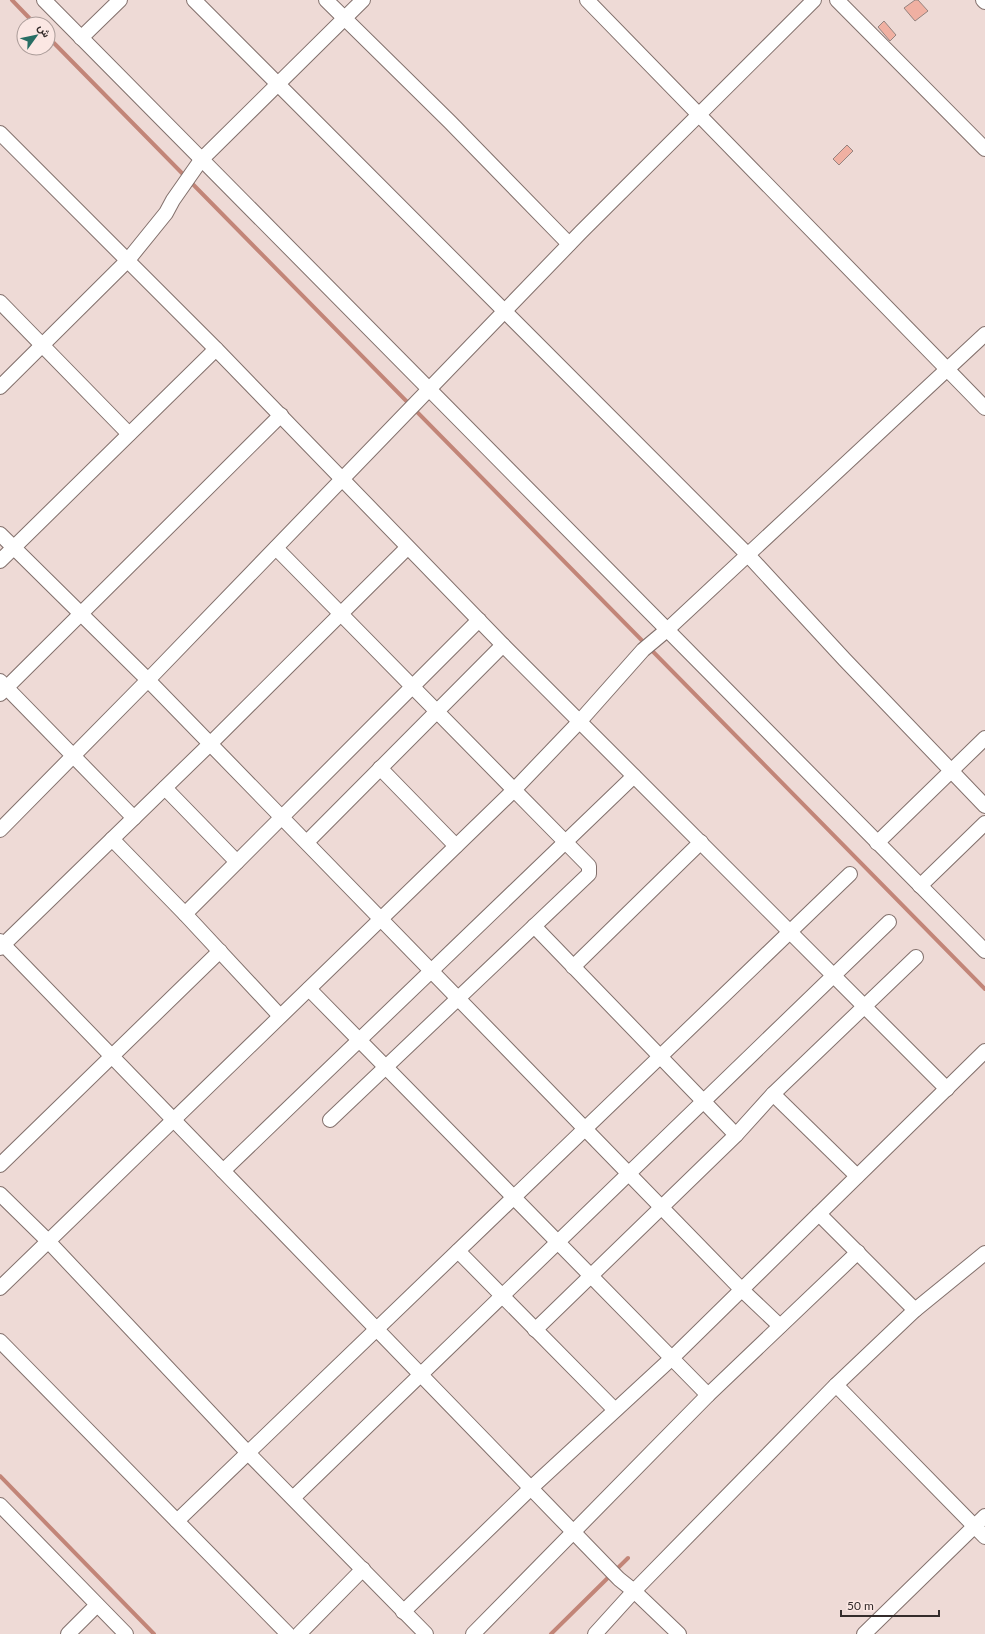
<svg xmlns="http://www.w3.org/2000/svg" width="985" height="1634" font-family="Lato,Vazirmatn,sans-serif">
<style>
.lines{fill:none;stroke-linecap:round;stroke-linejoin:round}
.stream{stroke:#c28578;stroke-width:4}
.building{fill:#f0b0a2;stroke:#95837f}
.minor-casing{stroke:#82706c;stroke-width:16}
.minor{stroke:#fff;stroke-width:14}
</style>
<rect width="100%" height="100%" fill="#eedad6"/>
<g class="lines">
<!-- stream -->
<g class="stream">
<polyline points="12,0 35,24"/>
<polyline points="48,37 985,989"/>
<polyline points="0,1476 154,1634"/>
<polyline points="551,1634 628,1558"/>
</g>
</g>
<!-- building -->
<g class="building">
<polygon points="915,0 918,0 928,11 915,21 904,8"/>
<polygon points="884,21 896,35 890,41 878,27"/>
<polygon points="847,145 853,151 839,165 833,159"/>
</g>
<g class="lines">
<!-- minor casing -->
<g class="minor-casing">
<g id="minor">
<polyline points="44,0 985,951"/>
<polyline points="194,0 748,555 845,660 985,806"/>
<polyline points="326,0 450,122 569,244"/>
<polyline points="587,0 985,408"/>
<polyline points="837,0 985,149"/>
<polyline points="983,0 985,2"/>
<polyline points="81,38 120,0"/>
<polyline points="0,133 216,349 503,645 947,1089"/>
<polyline points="0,302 129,434"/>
<polyline points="0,387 128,260 166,213 173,200 201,160 363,0"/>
<polyline points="0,534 148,680 742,1290 780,1326"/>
<polyline points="276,548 589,866 589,874 330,1120"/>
<polyline points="0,561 216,349"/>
<polyline points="0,681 134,818"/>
<polyline points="0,694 281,415"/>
<polyline points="380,768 456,846"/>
<polyline points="165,788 237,862"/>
<polyline points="0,830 148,680 581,232 814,0"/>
<polyline points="112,839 185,914 280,1016"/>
<polyline points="307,842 503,645"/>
<polyline points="877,843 985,738"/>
<polyline points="920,886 985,823"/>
<polyline points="185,914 479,620"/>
<polyline points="534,926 736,1135"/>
<polyline points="0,941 619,1579 634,1591 679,1634"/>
<polyline points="0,948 210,744 407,548"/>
<polyline points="573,967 701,842"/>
<polyline points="309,989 708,1395"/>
<polyline points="773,1094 857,1176"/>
<polyline points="0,1165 220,951"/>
<polyline points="223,1171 634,776"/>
<polyline points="0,1194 48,1241 248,1453 426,1634"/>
<polyline points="819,1214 915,1310"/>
<polyline points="458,1251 615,1410"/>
<polyline points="0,1288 514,790 580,721 643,650 668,629 985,334"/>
<polyline points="535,1330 736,1135 773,1094 916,957"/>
<polyline points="0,1341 288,1634"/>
<polyline points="836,1385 985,1537"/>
<polyline points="293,1498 889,922"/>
<polyline points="0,1505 126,1634"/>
<polyline points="177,1521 850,874"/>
<polyline points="403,1612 531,1488 672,1358 985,1051"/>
<polyline points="68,1634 97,1605"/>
<polyline points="299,1634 363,1569"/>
<polyline points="473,1634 708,1395 858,1252"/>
<polyline points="595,1634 634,1591 836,1385 915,1310 985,1253"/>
<polyline points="864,1634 985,1516"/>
</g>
</g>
<!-- minor -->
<use href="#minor" class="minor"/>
</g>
<!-- north arrow -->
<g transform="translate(36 36) rotate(57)"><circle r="19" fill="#fbe7e3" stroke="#ab9c99"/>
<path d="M0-3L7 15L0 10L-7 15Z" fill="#286e64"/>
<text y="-6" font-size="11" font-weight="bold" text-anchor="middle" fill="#342c2b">ش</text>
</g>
<!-- scale -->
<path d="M841 1610v6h98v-6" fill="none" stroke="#342c2b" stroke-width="2"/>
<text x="847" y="1610" font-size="12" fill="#342c2b" stroke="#fbe7e3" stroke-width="3" paint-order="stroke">50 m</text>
</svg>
